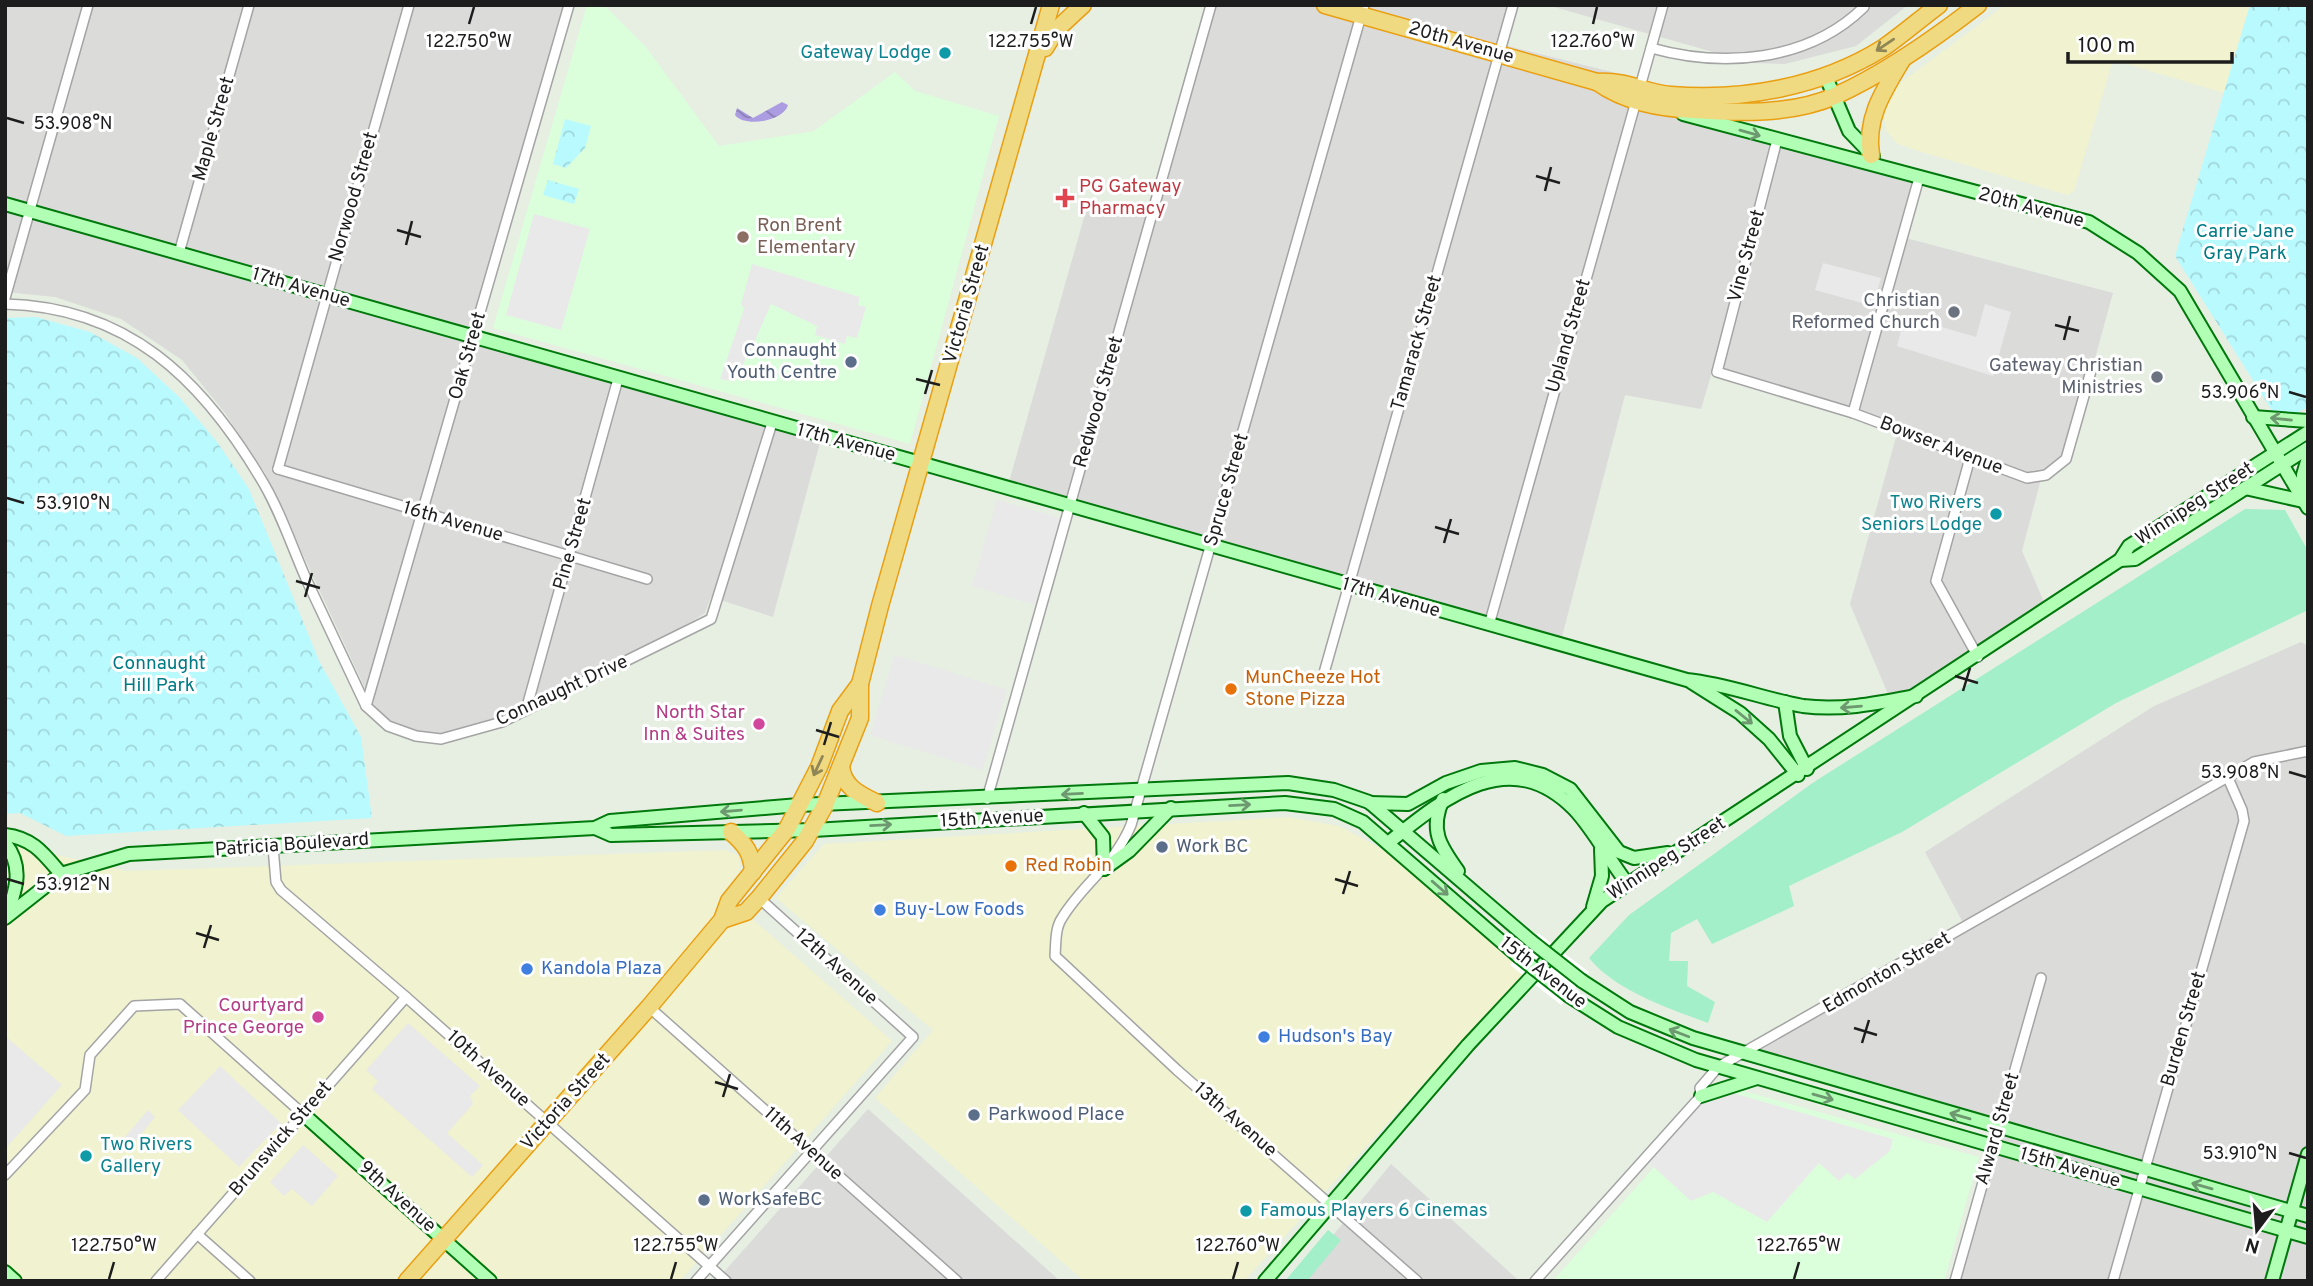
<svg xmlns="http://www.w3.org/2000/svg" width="2313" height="1286" font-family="Overpass,sans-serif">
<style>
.residential{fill:#dbdbda}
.commercial{fill:#f1f2cf}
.education{fill:#dbffdb}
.grass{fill:#a2efc9}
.park{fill:url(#park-crowns)}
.parking{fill:#e9e9e9}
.water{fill:url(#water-waves)}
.pier{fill:#fff}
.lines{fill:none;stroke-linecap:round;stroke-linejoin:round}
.street-casing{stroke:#a4a4a4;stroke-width:12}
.secondary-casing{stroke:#00780c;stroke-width:16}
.highway-casing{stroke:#ea9f12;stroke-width:19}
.street{stroke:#fff;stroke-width:9}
.secondary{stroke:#b0ffb4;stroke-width:12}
.highway{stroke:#efda81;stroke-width:16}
.secondary-bridge-casing{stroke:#00780c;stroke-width:16;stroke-linecap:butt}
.secondary-bridge{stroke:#b0ffb4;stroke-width:12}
.oneway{stroke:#908554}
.oneway2{stroke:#6e9970}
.ticks{fill:none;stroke:#1d1d1d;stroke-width:2.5}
.culture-dot{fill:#0f9aa8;stroke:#fff;stroke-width:2.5}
.health-dot{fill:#e0444e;stroke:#fff;stroke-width:2.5}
.education-dot{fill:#8d6e63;stroke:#fff;stroke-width:2.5}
.worship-dot{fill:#6b7280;stroke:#fff;stroke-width:2.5}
.service-dot{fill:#5c6f8a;stroke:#fff;stroke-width:2.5}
.food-dot{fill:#e8710a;stroke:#fff;stroke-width:2.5}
.hotel-dot{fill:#d1479c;stroke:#fff;stroke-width:2.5}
.shop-dot{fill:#3f7fe0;stroke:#fff;stroke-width:2.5}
.labels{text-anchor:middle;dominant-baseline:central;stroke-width:6;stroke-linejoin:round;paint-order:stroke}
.street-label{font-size:19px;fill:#1d1d1d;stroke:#fff}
.culture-label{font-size:19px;fill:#0d838f;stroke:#fff;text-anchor:end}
.health-label{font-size:19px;fill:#be3a42;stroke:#fff;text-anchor:start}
.education-label{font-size:19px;fill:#785e54;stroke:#fff;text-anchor:start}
.park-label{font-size:19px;fill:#007b86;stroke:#fff}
.worship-label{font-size:19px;fill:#5b616d;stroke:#fff;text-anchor:end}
.service-label{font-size:19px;fill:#4e5e75;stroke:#fff;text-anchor:start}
.food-label{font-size:19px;fill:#c56008;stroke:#fff;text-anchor:start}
.hotel-label{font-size:19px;fill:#b23c85;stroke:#fff;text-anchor:end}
.shop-label{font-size:19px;fill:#366cbe;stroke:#fff;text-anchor:start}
.ticks-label{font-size:18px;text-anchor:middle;fill:#1d1d1d;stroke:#fff;stroke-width:6;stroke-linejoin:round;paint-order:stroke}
</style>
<defs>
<pattern id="park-crowns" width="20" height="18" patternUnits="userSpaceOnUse" patternTransform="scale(1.75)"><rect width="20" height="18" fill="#b9faff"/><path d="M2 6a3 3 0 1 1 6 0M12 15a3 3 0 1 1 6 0" fill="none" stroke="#9fd6da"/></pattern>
<pattern id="water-waves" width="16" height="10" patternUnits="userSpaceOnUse" patternTransform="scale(1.75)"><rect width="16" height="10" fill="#ac9de2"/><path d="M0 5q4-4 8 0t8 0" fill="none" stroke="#8b7fb7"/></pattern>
</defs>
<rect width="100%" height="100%" fill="#e6efe2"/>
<!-- residential -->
<g class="residential">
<polygon points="5,5 567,5 467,337 821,439 773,617 711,597 705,613 643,653 470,733 437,736 396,724 377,714 265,473 225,413 182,360 121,319 55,297 5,292"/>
<polygon points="1205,5 1515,5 1504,45 1640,79 1635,93 1773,139 1919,178 1906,238 2113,293 2068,456 2041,479 2022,551 2050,616 1896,713 1850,604 1898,430 1712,372 1701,409 1625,395 1559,648 1067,510 1009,482 1087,207 1149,206"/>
<polygon points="1547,5 1908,5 1856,46 1785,64 1752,63"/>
<polygon points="2301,642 2308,646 2308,1281 1953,1281 1992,1131 1744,1058 1967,930 1925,852 2154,706"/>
<polygon points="868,1109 1060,1281 716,1281"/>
<polygon points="1391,1164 1518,1280 1296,1281"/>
</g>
<!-- commercial -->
<g class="commercial">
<polygon points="2005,5 2250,5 2224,93 2113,60 2074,191 2068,195 1915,150 1896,143 1886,130 1882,108 1895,87"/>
<polygon points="1288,817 1339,826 1384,850 1525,972 1244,1281 1084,1281 875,1098 933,1030 776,898 824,844"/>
<polygon points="5,843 126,871 726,850 739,856 740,871 723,893 892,1041 680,1281 5,1281"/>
</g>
<!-- education -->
<g class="education">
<polygon points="587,5 604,5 645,46 719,146 814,131 895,72 915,91 999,116 910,444 493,328"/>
<polygon points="1726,1086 1979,1157 1944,1281 1553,1281"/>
</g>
<!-- grass -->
<g class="grass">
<path d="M2245,509l40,1 23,41v59l-192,93 -214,129 -113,54 5,20 -82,38 -15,-25 -26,14 -2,28h19l-1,25 28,16 -7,21c-40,-15 -92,-32 -119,-65l40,-43 185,-133z"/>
<polygon points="1328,1230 1341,1240 1307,1281 1285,1281"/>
</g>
<!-- park -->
<g class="park">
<polygon points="2250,5 2308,5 2308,407 2279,422 2175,256"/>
<polygon points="565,119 591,126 585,148 566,168 553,164"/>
<polygon points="548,180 579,189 574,204 543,195"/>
<polygon points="36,317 90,332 137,358 179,397 217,442 249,489 319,661 361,737 372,818 66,836 20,813 5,814 5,318"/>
</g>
<!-- parking -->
<g class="parking">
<polygon points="534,214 590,229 561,330 506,315"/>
<polygon points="1823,263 1881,278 1873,306 1815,290"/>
<polygon points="752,264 860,297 858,305 866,307 857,338 847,336 845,344 815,335 817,326 771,304 750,352 742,351 746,357 739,377 732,381 720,379 744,309 741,304"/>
<polygon points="1985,304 2011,312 1993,376 1897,346 1905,316 1926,322 1926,326 1937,329 1938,326 1976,337"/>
<polygon points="997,500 1060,518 1035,605 972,586"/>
<polygon points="895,655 1007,690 982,770 870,735"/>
<polygon points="408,1023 480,1086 470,1096 473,1104 447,1133 483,1165 472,1177 372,1089 378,1081 366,1070"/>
<polygon points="5,1036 62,1085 5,1149"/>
<polygon points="220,1066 281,1123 239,1167 178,1110"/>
<polygon points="1729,1092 1893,1139 1890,1151 1855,1179 1847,1173 1839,1181 1819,1163 1767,1222 1713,1192 1691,1201 1648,1162 1699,1104"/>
<polygon points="148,1110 155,1117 133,1144 125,1137"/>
<polygon points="303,1145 338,1176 312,1206 292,1189 284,1196 270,1182"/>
</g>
<!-- water -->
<path class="water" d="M782,102l6,3c-4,16 -43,23 -53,10l2,-7 16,10z"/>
<!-- pier -->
<polygon class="pier" points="1538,933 1589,972 1561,1005 1510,965"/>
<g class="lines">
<!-- street casing -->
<g class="street-casing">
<g id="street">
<path d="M1364,5l-233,820c-17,41 -48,58 -69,93 -7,10 -6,25 -7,38l122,114 240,211"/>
<path d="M1651,48c72,20 157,14 213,-41"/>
<polyline points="1777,140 1717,372 1853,413 2027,478 2046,475 2066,459 2093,364"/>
<polyline points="179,253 249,5"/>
<polyline points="5,298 88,5"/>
<path d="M5,304c122,3 196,74 256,175 19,31 31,68 46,102 20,42 40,84 59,125l22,20 28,10 25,3 61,-17 209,-103 61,-196"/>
<polyline points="1853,413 1919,178"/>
<polyline points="1970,458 1936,581 1978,657"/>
<polyline points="278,469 409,5"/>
<polyline points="278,469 647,579"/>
<polyline points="1489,625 1663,5"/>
<polyline points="1322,680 1513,5"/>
<polyline points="366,706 569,5"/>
<polyline points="526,710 618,379"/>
<polyline points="987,799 1211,5"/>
<polyline points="273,847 276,882 281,890 406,997 726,1281"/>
<polyline points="649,1007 957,1281"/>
<polyline points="5,1175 85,1090 90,1055 134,1006 180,1004 303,1114"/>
<polyline points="197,1234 250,1281"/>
<polyline points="156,1281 406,997"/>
<polyline points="696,1281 913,1037 759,898"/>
<polyline points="1535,1281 1701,1096 1700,1088 1718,1067 2254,762 2308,751"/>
<polyline points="1955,1281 2041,978"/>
<polyline points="2113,1281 2244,821 2242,810 2228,778"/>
</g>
</g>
<!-- secondary casing -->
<g class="secondary-casing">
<g id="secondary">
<polyline points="1826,77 1849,131 1873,156"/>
<polyline points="1683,114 2089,222 2138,253 2180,291 2308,508"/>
<path d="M5,204l1682,476c40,4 77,19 116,26 39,5 76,-3 113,-10"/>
<polyline points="2253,417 2308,421"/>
<polyline points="2245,488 2303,501"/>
<polyline points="2303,497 2303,475 2308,458"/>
<polyline points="2120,560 2135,559 2308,448"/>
<polyline points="1691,682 1740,713 1769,739 1798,775"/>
<polyline points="1785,702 1790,736 1807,769"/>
<path d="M1443,799c-14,31 -3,47 15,72"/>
<polyline points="1370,803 1408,804 1446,783 1481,771 1515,768 1543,775 1570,789 1619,852 1634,858 1668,853"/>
<polyline points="1084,813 1103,837 1104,869"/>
<polyline points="595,828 611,835 813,830 1285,803 1334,809 1363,822 1518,956"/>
<path d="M5,835c28,3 39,19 56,39"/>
<path d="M5,843c19,24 11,46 2,72"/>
<path d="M1388,843c55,-44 121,-100 186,-34 20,21 35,51 53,74"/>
<polyline points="1104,869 1129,851 1171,808"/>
<polyline points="1593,907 1602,876 1601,849"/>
<polyline points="5,918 61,874 129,854 595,828 610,821 799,805 1288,783 1334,790 1369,802 1531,941"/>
<polyline points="1582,981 1630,1012 1693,1038 2308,1216"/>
<polyline points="1569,996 1618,1027 1696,1060 2308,1237"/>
<polyline points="1701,1096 1757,1078"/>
<polyline points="303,1114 490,1281"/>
<polyline points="5,1272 15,1281"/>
<polyline points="1265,1281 1468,1045 1602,901 2120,560 2129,546 2308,432"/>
<polyline points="2272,1281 2308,1154"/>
</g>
</g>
<!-- highway casing -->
<g class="highway-casing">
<g id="highway">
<path d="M1325,5l272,77c31,-2 47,11 74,13 72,6 150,-8 212,-47 19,-13 37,-29 56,-43"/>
<polyline points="1045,48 1056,30 1083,5"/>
<path d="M1597,82c28,20 62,26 96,28 45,3 99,5 142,-14 51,-23 99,-57 143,-91"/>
<path d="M1871,155c-6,-37 13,-65 31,-95"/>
<path d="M841,766c2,21 18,28 36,37"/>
<path d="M731,832c14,12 21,21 22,40"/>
<polyline points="722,920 746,912 759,898 805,841 825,805 860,718 860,684 880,606 1051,5"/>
<polyline points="407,1281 649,1007 722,920 729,901 787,829 819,767 840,711 860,684"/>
</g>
</g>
<!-- street -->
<use href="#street" class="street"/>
<!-- secondary -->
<use href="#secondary" class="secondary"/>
<!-- highway -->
<use href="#highway" class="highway"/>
<!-- secondary-bridge casing -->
<g class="secondary-bridge-casing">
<g id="secondary-bridge">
<polyline points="1531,941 1582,981"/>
<polyline points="1518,956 1569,996"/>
</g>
</g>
<!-- secondary-bridge -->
<use href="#secondary-bridge" class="secondary-bridge"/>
</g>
<!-- one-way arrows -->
<defs><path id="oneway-shaft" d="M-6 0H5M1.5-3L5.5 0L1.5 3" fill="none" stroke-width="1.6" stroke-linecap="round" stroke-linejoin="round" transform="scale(1.75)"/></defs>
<g class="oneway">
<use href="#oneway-shaft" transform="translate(1885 45) rotate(146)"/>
<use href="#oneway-shaft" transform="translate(818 766) rotate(115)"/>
</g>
<g class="oneway2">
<use href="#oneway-shaft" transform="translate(1750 133) rotate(16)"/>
<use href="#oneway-shaft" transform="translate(2281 419) rotate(-174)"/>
<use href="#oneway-shaft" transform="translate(1851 707) rotate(175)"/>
<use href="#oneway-shaft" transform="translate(1744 717) rotate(39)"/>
<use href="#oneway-shaft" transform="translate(1072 794) rotate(177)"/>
<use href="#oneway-shaft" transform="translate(1240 805) rotate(-3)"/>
<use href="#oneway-shaft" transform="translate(731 811) rotate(175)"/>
<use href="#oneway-shaft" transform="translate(881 825) rotate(-3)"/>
<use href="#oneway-shaft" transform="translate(1440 888) rotate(41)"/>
<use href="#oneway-shaft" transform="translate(1679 1033) rotate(-159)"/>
<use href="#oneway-shaft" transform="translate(1823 1097) rotate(16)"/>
<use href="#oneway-shaft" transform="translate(1960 1116) rotate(-164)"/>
<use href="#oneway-shaft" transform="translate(2202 1186) rotate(-164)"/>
</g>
<!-- ticks -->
<path class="ticks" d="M469,24l5,-17M1031,24l5,-17M1593,24l4,-17M7,118l17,5M1536,176l24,7M1545,191l6,-24M397,230l24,7M406,245l6,-24M2055,325l24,6M2064,340l6,-24M916,379l24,6M2289,392l17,5M925,394l7,-24M7,498l17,5M1435,527l24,7M1444,543l7,-24M296,581l24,7M305,597l7,-24M1955,676l23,7M1963,691l7,-23M816,730l23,7M824,745l7,-23M2289,772l17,5M7,879l17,5M1335,879l23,7M1343,894l7,-23M196,933l23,7M204,948l7,-23M1854,1028l23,7M1862,1043l7,-23M715,1082l23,7M723,1097l7,-23M2289,1153l17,5M109,1279l5,-17M671,1279l5,-17M1233,1279l5,-17M1794,1279l5,-17"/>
<!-- markers -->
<g class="culture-dot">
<circle cx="945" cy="53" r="7"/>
<circle cx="1996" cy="514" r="7"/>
<circle cx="86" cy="1156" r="7"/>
<circle cx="1246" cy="1211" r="7"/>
</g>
<path class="health-dot" d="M1061.5 187.5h7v7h7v7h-7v7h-7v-7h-7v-7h7z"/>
<circle class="education-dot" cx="743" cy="237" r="7"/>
<g class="worship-dot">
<circle cx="1954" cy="312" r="7"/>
<circle cx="2157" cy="377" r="7"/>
</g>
<g class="service-dot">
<circle cx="851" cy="362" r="7"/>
<circle cx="1162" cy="847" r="7"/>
<circle cx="974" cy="1115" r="7"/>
<circle cx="704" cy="1200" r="7"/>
</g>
<g class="food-dot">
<circle cx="1231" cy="689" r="7"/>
<circle cx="1011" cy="866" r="7"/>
</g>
<g class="hotel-dot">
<circle cx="759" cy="724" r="7"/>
<circle cx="318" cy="1017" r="7"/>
</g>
<g class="shop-dot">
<circle cx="880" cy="910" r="7"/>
<circle cx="527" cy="969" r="7"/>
<circle cx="1264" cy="1037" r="7"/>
</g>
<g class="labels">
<!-- street labels -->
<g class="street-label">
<text transform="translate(1461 43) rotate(16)">20th Avenue</text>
<text transform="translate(214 129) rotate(-74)">Maple Street</text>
<text transform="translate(354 197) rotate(-74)">Norwood Street</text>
<text transform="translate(2031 208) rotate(15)">20th Avenue</text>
<text transform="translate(1747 256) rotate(-75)">Vine Street</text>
<text transform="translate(301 288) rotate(16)">17th Avenue</text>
<text transform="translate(967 304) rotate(-74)">Victoria Street</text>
<text transform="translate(1569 336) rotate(-74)">Upland Street</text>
<text transform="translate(1417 343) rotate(-74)">Tamarack Street</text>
<text transform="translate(468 356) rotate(-74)">Oak Street</text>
<text transform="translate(1099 402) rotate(-74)">Redwood Street</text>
<text transform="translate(846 443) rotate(15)">17th Avenue</text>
<text transform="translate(1941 446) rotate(21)">Bowser Avenue</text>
<text transform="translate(1227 490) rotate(-74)">Spruce Street</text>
<text transform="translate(2195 504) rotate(-33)">Winnipeg Street</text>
<text transform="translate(453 522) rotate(16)">16th Avenue</text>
<text transform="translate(573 544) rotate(-74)">Pine Street</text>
<text transform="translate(1391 598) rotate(16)">17th Avenue</text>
<text transform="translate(562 691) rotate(-25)">Connaught Drive</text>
<text transform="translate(992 819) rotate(-3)">15th Avenue</text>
<text transform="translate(292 845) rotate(-4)">Patricia Boulevard</text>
<text transform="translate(1667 859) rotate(-33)">Winnipeg Street</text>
<text transform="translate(836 967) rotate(42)">12th Avenue</text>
<text transform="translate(1543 973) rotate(38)">15th Avenue</text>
<text transform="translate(1887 973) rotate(-30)">Edmonton Street</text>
<text transform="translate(2184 1029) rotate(-74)">Burden Street</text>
<text transform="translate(488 1069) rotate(42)">10th Avenue</text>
<text transform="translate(566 1102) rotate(-48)">Victoria Street</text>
<text transform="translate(1235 1120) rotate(41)">13th Avenue</text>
<text transform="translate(1998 1129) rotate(-74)">Alward Street</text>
<text transform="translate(281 1139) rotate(-49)">Brunswick Street</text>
<text transform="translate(803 1144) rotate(42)">11th Avenue</text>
<text transform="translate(2070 1168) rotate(16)">15th Avenue</text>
<text transform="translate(397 1197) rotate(42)">9th Avenue</text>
</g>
<!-- culture labels -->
<g class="culture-label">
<text x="931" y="53">Gateway Lodge</text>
<text x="1982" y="503">Two Rivers<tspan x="1982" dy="22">Seniors Lodge</tspan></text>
<text x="100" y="1145" text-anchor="start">Two Rivers<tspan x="100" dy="22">Gallery</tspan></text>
<text x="1260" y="1211" text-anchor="start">Famous Players 6 Cinemas</text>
</g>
<!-- health labels -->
<g class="health-label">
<text x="1079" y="187">PG Gateway<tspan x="1079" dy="22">Pharmacy</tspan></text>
</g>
<!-- education labels -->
<g class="education-label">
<text x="757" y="226">Ron Brent<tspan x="757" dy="22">Elementary</tspan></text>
</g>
<!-- park labels -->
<g class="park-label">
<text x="2245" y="232">Carrie Jane<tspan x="2245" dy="22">Gray Park</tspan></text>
<text x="159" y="664">Connaught<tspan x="159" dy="22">Hill Park</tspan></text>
</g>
<!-- worship labels -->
<g class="worship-label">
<text x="1940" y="301">Christian<tspan x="1940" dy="22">Reformed Church</tspan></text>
<text x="2143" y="366">Gateway Christian<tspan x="2143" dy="22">Ministries</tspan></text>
</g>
<!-- service labels -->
<g class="service-label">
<text x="837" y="351" text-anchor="end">Connaught<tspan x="837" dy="22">Youth Centre</tspan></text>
<text x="1176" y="847">Work BC</text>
<text x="988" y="1115">Parkwood Place</text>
<text x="718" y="1200">WorkSafeBC</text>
</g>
<!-- food labels -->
<g class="food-label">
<text x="1245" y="678">MunCheeze Hot<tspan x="1245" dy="22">Stone Pizza</tspan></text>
<text x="1025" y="866">Red Robin</text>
</g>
<!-- hotel labels -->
<g class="hotel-label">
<text x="745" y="713">North Star<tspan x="745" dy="22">Inn &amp; Suites</tspan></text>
<text x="304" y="1006">Courtyard<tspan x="304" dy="22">Prince George</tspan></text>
</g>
<!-- shop labels -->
<g class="shop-label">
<text x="894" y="910">Buy-Low Foods</text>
<text x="541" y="969">Kandola Plaza</text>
<text x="1278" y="1037">Hudson's Bay</text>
</g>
</g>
<g class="ticks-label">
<text x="469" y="47">122.750°W</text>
<text x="1031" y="47">122.755°W</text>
<text x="1593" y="47">122.760°W</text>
<text x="73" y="129">53.908°N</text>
<text x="2240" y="398">53.906°N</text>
<text x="73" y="509">53.910°N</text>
<text x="2240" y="778">53.908°N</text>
<text x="73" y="890">53.912°N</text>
<text x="2240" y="1159">53.910°N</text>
<text x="114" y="1251">122.750°W</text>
<text x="676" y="1251">122.755°W</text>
<text x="1238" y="1251">122.760°W</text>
<text x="1799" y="1251">122.765°W</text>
</g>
<!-- border -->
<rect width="2313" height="1286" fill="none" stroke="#1d1d1d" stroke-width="14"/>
<!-- north arrow -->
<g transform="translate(2257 1230) rotate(196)" stroke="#ffffff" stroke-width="5" paint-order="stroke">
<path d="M0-5L12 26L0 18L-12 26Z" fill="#1d1d1d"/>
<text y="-10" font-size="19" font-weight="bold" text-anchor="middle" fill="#1d1d1d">N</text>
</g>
<!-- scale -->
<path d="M2068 52v10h164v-10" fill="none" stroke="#1d1d1d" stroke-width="3.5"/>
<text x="2078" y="52" font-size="21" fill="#1d1d1d" stroke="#ffffff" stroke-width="5" paint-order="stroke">100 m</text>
</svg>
